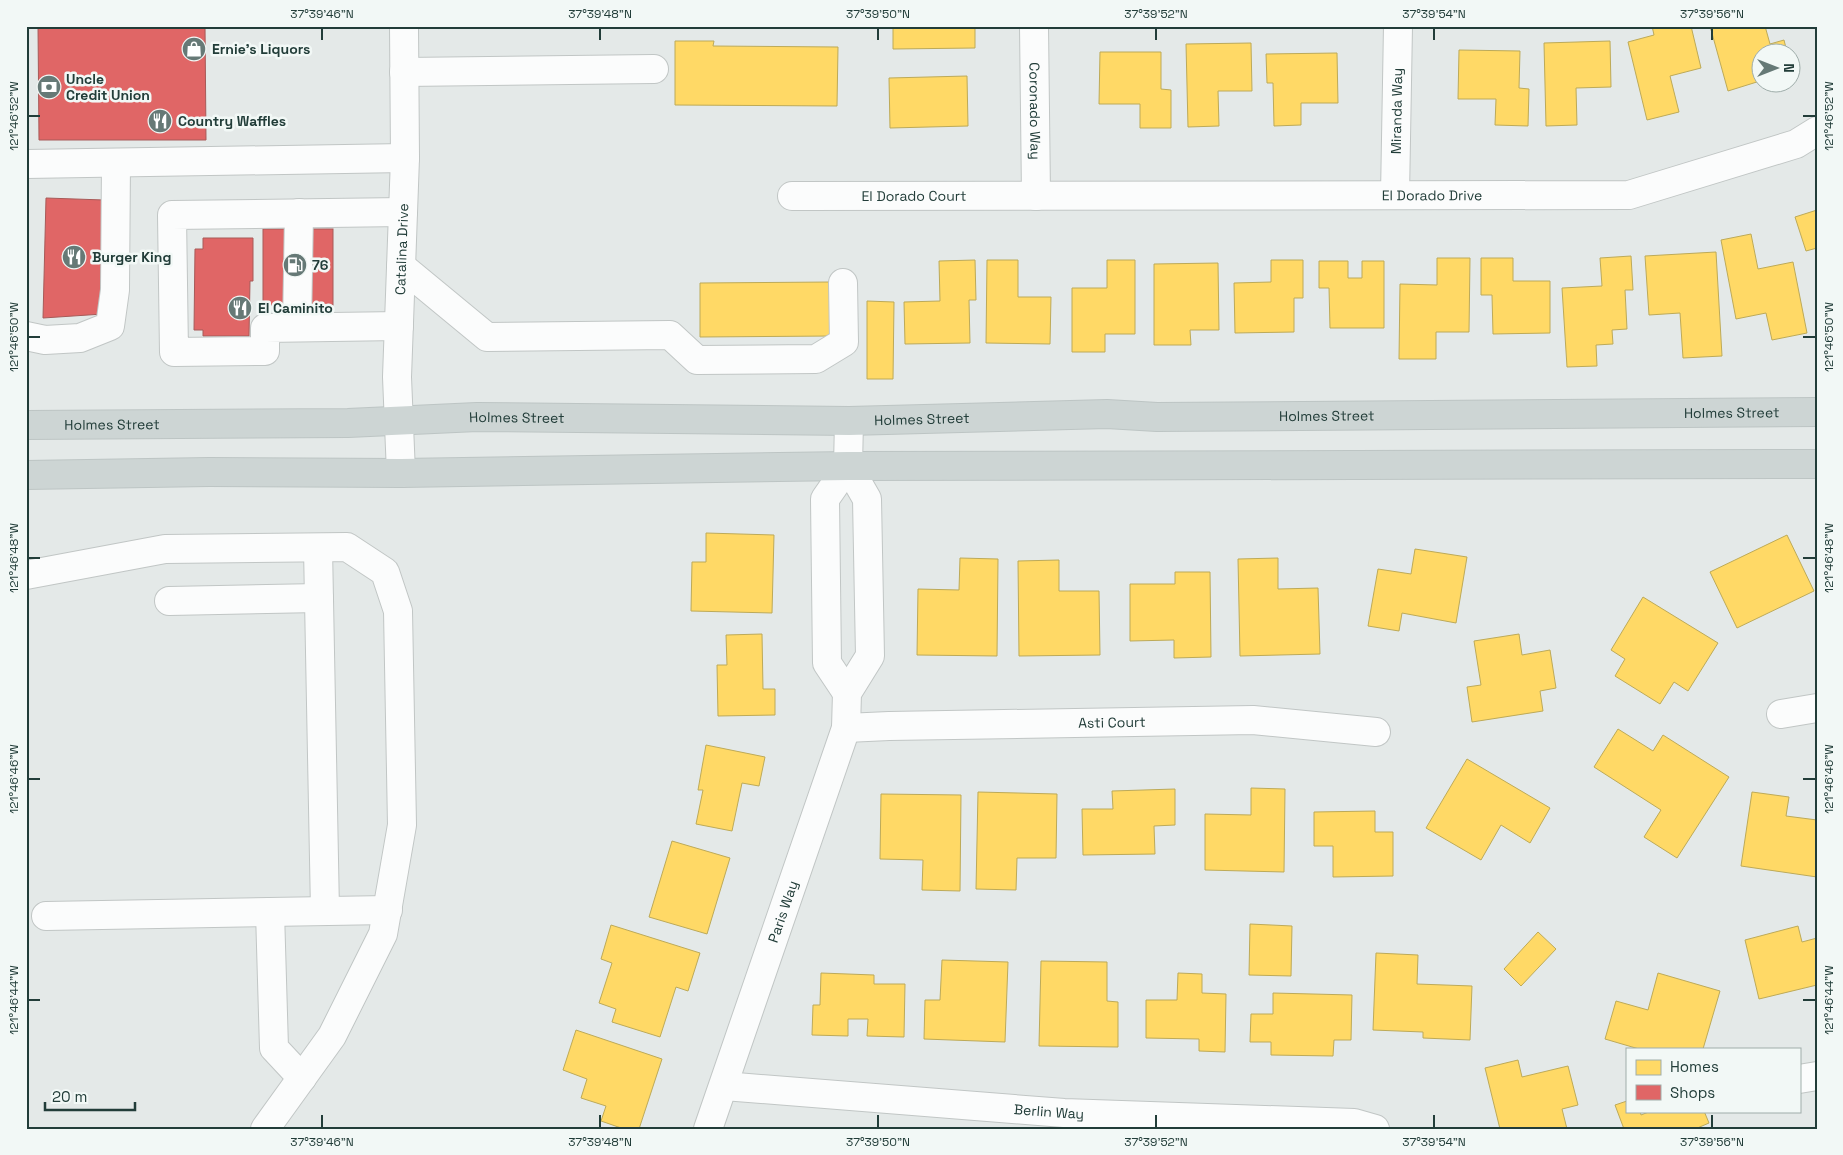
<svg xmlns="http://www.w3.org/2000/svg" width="1843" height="1155" font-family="'Space Grotesk',sans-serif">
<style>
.homes{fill:#ffd966;stroke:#bdaa58}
.shops{fill:#e06666;stroke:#a75a58}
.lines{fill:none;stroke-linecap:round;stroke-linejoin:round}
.minor-casing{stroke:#c1c6c5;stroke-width:30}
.major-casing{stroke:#bdc5c4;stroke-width:30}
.minor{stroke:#fbfcfc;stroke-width:28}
.major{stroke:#cdd5d4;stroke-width:28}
.ticks{fill:none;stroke:#223d39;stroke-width:2}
.labels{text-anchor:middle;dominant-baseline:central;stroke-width:5;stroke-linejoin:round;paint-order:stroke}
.poi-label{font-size:14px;font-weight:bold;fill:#223d39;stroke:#f2f8f6;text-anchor:start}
.street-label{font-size:14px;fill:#223d39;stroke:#f2f8f6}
.neatline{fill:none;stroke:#223d39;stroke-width:2}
.ticks-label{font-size:12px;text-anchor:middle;fill:#223d39}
</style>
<rect width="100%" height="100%" fill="#e4e9e8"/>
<!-- homes -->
<g class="homes">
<polygon points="893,26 975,26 975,48 893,49"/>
<polygon points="1652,26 1691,26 1701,68 1670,76 1679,112 1647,120 1628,42 1654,35"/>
<polygon points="1710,26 1765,26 1770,44 1784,40 1787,52 1760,52 1760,81 1728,91"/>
<polygon points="675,41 714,41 713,46 838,47 837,106 675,105"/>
<polygon points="1610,41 1611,87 1576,88 1577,125 1546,126 1544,43"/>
<polygon points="1251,43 1252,91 1218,91 1219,126 1188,127 1186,44"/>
<polygon points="1459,50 1520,51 1519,88 1529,89 1528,126 1495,125 1496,99 1458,99"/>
<polygon points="1100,52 1161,52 1161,89 1171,90 1171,128 1140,128 1140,104 1099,104"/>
<polygon points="1337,53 1338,103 1301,103 1301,125 1274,126 1273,83 1267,83 1266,54"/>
<polygon points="967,76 968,126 890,128 889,78"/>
<polygon points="1817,210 1817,248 1806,251 1795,217"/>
<polygon points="1751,234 1758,269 1793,262 1807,333 1772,340 1766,313 1736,319 1721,240"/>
<polygon points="1716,252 1722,356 1683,358 1680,313 1649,315 1645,256"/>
<polygon points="1631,256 1633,290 1625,290 1627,329 1612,330 1613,344 1596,345 1597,366 1567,367 1562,288 1602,286 1600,258"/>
<polygon points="1437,258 1470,258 1469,332 1436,332 1436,359 1399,359 1400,284 1437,285"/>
<polygon points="1481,258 1513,258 1513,281 1550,281 1550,333 1493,334 1492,295 1481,295"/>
<polygon points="975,260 976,300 969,300 970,343 905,344 904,302 940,301 939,261"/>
<polygon points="987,260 1018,260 1018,297 1051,297 1050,344 986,343"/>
<polygon points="1107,260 1135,260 1135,334 1105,334 1105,352 1072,352 1072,288 1107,288"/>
<polygon points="1271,260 1303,260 1303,298 1294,298 1294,332 1235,333 1234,283 1271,282"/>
<polygon points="1319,261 1348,261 1348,278 1362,278 1362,261 1384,261 1384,328 1330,328 1329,288 1319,288"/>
<polygon points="1218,263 1219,330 1190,330 1191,345 1154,345 1154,264"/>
<polygon points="831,282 832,336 700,337 700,283"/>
<polygon points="867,301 894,302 893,379 867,379"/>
<polygon points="706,533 774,535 772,613 691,611 692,562 706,562"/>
<polygon points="1787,535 1814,591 1737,628 1710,572"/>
<polygon points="1415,549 1467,557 1456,623 1402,613 1399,631 1368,626 1378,569 1411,574"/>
<polygon points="960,558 998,559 997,656 917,655 918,589 959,590"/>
<polygon points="1278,558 1278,589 1318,588 1320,654 1240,656 1238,559"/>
<polygon points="1059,560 1059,591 1099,591 1100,655 1019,656 1018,561"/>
<polygon points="1175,572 1210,572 1211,657 1174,658 1174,640 1130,641 1130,584 1175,584"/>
<polygon points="1643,597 1718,643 1688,691 1674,682 1660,704 1615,676 1625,659 1611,650"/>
<polygon points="762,634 763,689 775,689 775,715 718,716 717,665 727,665 726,635"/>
<polygon points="1519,634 1522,655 1550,650 1556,688 1540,691 1543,711 1472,722 1467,687 1481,685 1474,641"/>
<polygon points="1618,729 1653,751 1663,735 1729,777 1677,858 1644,837 1661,810 1594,767"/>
<polygon points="706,745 765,757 759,786 742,783 732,831 696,824 703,790 698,790"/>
<polygon points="1467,759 1550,808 1530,843 1501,825 1481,860 1426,828"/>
<polygon points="1251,788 1285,789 1284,872 1205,870 1205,814 1251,815"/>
<polygon points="1175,789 1175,825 1154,826 1155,854 1083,855 1082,809 1113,809 1112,791"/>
<polygon points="978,792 1057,794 1056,858 1017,858 1016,890 976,889"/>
<polygon points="1752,792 1789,797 1786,816 1817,820 1817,877 1741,866"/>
<polygon points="881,794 961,795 960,891 922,890 923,860 880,859"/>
<polygon points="1375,811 1375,832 1393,832 1393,876 1333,877 1333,846 1314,846 1314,812"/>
<polygon points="672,841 730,858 707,934 649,917"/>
<polygon points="1250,924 1292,926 1291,976 1249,975"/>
<polygon points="611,925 700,953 688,991 676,987 660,1037 612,1022 616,1009 599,1003 612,963 601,959"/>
<polygon points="1798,926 1802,942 1817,938 1817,985 1759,999 1745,940"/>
<polygon points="1538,932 1556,949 1521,986 1504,969"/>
<polygon points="1376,953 1418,955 1417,984 1472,986 1470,1040 1423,1038 1423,1032 1373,1030"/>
<polygon points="942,960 1008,962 1005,1042 924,1039 925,1000 940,1000"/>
<polygon points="1041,961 1107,962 1107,1001 1118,1002 1118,1047 1039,1046"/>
<polygon points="821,973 874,975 874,984 905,984 904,1037 867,1036 868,1019 848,1019 848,1036 812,1035 813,1005 820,1005"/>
<polygon points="1178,973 1202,974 1202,993 1226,994 1225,1052 1199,1051 1199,1039 1146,1038 1146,1000 1177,1000"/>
<polygon points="1658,973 1720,991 1703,1049 1639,1049 1605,1039 1616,1001 1648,1010"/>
<polygon points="1273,993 1352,995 1351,1040 1334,1040 1333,1056 1271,1055 1271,1042 1250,1042 1251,1014 1273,1014"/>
<polygon points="576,1030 662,1059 639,1129 624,1129 601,1121 606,1106 581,1098 587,1079 563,1070"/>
<polygon points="1518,1060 1522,1077 1568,1066 1578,1105 1562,1109 1567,1129 1500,1129 1485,1068"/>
<polygon points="1627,1101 1627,1111 1640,1111 1641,1115 1651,1111 1704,1111 1709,1123 1695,1129 1624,1129 1615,1105"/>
</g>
<!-- shops -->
<g class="shops">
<polygon points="38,26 205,26 206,140 39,140"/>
<polygon points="46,198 104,200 103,314 43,318"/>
<rect x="263" y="229" width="70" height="76"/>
<polygon points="203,238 253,238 253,281 250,281 249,336 203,336 203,330 194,330 195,249 203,249"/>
</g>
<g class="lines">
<!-- minor casing -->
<g class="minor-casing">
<g id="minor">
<path id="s1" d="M1034,26l2,170"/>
<polyline points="404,72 654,69"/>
<polyline points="26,164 405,158"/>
<path id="s2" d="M1395,195l3,-169"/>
<path id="s3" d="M792,196l837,-1 167,-51 21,-13"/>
<polyline points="401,266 487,337 670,335 697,360 816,359 844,342 843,283"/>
<polyline points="399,326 265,328 265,351 174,352 172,215 403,212"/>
<polyline points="297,327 299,213"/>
<polyline points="26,336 45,340 80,338 110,326 115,290 116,163"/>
<path id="s4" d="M401,473l-4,-96 8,-219 -1,-132"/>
<polyline points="318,548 325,911"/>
<polyline points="26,575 165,549 347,547 385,572 398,611 402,825 383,934 332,1036 265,1129"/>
<polyline points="169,601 319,598"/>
<polyline points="847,693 827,663 825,499 848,466"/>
<polyline points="1781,714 1817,708"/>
<path id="s5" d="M846,728l43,-2 364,-6 123,12"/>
<polyline points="270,912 274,1048 302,1078"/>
<polyline points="46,916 388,910"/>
<polyline points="1799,1079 1817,1076"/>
<path id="s6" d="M724,1086l340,27 290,10 21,6"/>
<path id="s7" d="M708,1129l138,-401 1,-35 23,-37 -3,-157 -19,-33 1,-45"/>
</g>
</g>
<!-- major casing -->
<g class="major-casing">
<g id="major">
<path id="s8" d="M26,425l322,-2 129,-6 372,4 258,-7 50,3 660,-5"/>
<polyline points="26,475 209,472 401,473 848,466 1817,464"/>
</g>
</g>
<!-- minor -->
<use href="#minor" class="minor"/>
<!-- major -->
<use href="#major" class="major"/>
</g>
<!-- ticks -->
<path class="ticks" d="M322,28v12M600,28v12M878,28v12M1156,28v12M1434,28v12M1712,28v12M28,116h12M1803,116h13M28,337h12M1803,337h13M28,558h12M1803,558h13M28,779h12M1803,779h13M28,1000h12M1803,1000h13M322,1115v13M600,1115v13M878,1115v13M1156,1115v13M1434,1115v13M1712,1115v13"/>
<!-- icons -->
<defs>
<g id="shop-disc" transform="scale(1.25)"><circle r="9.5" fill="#667976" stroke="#f2f8f6"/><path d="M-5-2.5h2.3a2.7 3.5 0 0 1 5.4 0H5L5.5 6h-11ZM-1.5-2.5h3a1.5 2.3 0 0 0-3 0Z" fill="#fff"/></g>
<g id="bank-disc" transform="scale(1.25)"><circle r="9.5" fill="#667976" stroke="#f2f8f6"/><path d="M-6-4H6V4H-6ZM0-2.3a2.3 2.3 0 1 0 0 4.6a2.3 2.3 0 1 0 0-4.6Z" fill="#fff"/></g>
<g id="restaurant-disc" transform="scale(1.25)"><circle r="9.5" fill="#667976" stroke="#f2f8f6"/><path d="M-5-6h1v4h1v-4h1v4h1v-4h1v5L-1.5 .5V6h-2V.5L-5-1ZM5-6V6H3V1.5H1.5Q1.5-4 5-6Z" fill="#fff"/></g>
<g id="fuel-disc" transform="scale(1.25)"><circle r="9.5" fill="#667976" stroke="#f2f8f6"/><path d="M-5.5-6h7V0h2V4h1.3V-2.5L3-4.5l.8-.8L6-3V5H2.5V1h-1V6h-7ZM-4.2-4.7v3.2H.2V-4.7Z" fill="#fff"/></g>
</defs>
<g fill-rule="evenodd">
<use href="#shop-disc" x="194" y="49"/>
<use href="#bank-disc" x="49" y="87"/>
<use href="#restaurant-disc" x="160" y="121"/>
<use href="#restaurant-disc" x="74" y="257"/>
<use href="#fuel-disc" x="295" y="265"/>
<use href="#restaurant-disc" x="240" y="308"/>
</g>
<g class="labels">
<!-- poi labels -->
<g class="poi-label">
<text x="212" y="49">Ernie's Liquors</text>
<text x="66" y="79">Uncle<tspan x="66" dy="16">Credit Union</tspan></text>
<text x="178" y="121">Country Waffles</text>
<text x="92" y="257">Burger King</text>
<text x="312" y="265">76</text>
<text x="258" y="308">El Caminito</text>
</g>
<!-- street labels -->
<g class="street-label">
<text stroke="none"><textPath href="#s1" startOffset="85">Coronado Way</textPath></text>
<text stroke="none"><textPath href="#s2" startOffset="84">Miranda Way</textPath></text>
<text stroke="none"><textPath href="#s3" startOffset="640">El Dorado Drive</textPath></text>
<text stroke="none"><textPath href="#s3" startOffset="122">El Dorado Court</textPath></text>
<text stroke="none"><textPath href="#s4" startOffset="224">Catalina Drive</textPath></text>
<text stroke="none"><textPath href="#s8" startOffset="1706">Holmes Street</textPath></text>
<text stroke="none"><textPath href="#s8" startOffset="1301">Holmes Street</textPath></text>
<text stroke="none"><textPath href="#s8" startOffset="491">Holmes Street</textPath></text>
<text stroke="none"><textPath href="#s8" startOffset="896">Holmes Street</textPath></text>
<text stroke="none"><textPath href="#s8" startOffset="86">Holmes Street</textPath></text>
<text stroke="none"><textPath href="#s5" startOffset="266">Asti Court</textPath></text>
<text stroke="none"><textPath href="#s7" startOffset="230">Paris Way</textPath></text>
<text stroke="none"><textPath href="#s6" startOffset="326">Berlin Way</textPath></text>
</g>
</g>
<!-- border -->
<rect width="1843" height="1155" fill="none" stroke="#f2f8f6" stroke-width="55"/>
<!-- legend -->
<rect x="1626" y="1048" width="175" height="65" fill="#f2f8f6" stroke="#9fadaa"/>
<rect x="1636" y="1060" width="25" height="15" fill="#ffd966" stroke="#9fadaa"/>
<text x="1670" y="1072" font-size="15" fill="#223d39">Homes</text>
<rect x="1636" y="1085" width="25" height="15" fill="#e06666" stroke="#9fadaa"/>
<text x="1670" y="1098" font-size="15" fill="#223d39">Shops</text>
<!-- north arrow -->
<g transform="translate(1776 68) rotate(90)"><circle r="24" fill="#f2f8f6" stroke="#9fadaa"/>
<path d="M0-4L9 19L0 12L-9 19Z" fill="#667976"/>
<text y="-8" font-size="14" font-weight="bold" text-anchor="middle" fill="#223d39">N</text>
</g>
<!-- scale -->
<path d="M45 1102v8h90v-8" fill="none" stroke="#223d39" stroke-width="2.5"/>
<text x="52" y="1102" font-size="15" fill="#223d39" stroke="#f2f8f6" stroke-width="4" paint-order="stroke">20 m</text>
<rect x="28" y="28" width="1788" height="1100" class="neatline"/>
<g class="ticks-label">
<text x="322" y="18">37°39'46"N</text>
<text x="600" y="18">37°39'48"N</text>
<text x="878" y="18">37°39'50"N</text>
<text x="1156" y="18">37°39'52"N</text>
<text x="1434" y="18">37°39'54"N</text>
<text x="1712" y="18">37°39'56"N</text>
<text transform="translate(1829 116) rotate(-90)" y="4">121°46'52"W</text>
<text transform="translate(14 116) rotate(-90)" y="4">121°46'52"W</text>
<text transform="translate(1829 337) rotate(-90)" y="4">121°46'50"W</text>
<text transform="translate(14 337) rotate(-90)" y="4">121°46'50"W</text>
<text transform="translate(1829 558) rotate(-90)" y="4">121°46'48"W</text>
<text transform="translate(14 558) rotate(-90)" y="4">121°46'48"W</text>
<text transform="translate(1829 779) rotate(-90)" y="4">121°46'46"W</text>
<text transform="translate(14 779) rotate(-90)" y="4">121°46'46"W</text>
<text transform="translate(1829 1000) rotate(-90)" y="4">121°46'44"W</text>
<text transform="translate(14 1000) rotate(-90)" y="4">121°46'44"W</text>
<text x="322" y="1146">37°39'46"N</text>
<text x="600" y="1146">37°39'48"N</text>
<text x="878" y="1146">37°39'50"N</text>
<text x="1156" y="1146">37°39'52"N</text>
<text x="1434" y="1146">37°39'54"N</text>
<text x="1712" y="1146">37°39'56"N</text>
</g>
</svg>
